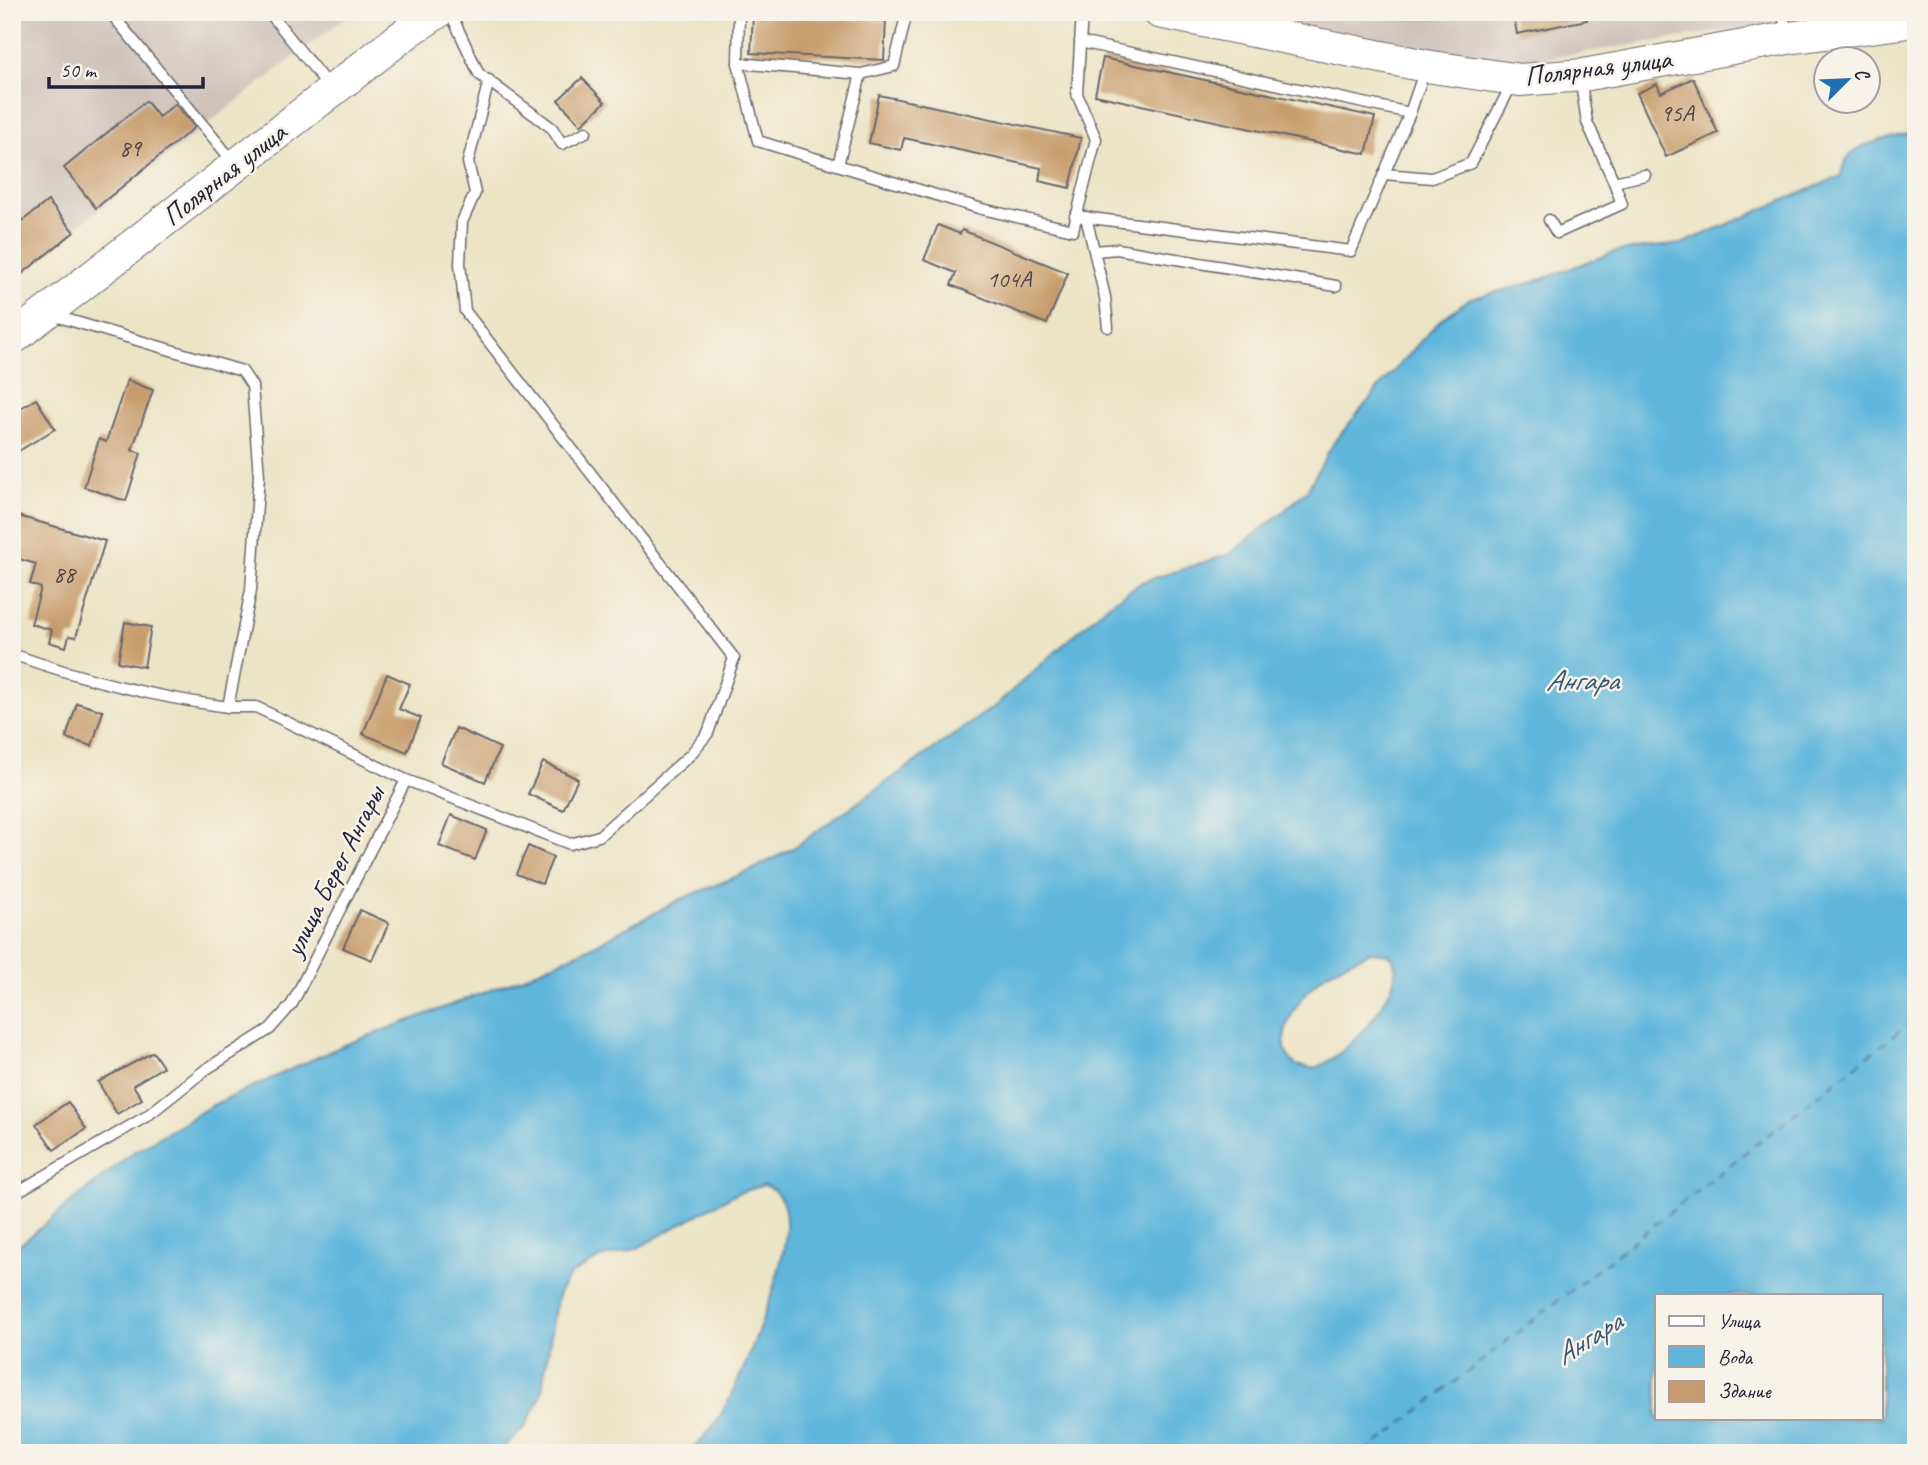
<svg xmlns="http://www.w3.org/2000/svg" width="1928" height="1465" font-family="Caveat,sans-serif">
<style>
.industrial{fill:#cec2b9}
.water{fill:#5eb6db;stroke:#406c8b;stroke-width:2;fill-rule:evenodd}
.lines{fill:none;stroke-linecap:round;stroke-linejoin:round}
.ferry{stroke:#375673;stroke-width:2;stroke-dasharray:9 7;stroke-linecap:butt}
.building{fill:#c79c6c}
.lane-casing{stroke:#69666c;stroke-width:13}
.secondary-casing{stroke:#69666c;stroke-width:34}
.lane{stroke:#fff;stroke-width:10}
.secondary{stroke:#fff;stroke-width:32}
.labels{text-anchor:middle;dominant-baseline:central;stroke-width:5;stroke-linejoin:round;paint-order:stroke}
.number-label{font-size:24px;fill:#4b4047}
.street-label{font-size:28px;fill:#22223b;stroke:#f7f3e8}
.water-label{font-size:30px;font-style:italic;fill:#375673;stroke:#f7f3e8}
</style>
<rect width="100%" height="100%" fill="#f7f3e8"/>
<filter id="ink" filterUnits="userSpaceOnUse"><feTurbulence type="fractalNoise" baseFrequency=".0143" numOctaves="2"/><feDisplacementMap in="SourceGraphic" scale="14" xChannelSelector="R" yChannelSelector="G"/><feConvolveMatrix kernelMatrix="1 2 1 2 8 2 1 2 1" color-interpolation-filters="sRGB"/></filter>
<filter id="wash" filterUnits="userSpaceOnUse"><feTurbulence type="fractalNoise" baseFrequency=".00686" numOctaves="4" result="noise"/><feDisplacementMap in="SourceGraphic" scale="28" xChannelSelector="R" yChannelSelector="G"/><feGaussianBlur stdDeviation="1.57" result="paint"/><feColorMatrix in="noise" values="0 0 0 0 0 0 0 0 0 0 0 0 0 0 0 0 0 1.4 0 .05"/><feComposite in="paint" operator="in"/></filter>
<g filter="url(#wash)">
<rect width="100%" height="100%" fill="#ece4c6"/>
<!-- industrial -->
<g class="industrial">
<polygon points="12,12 352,12 12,276"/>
<polygon points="1242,12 1848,12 1506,64"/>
</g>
<!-- water -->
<path class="water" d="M1916,132v1321h-1227c13,-13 25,-26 34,-42 20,-36 66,-149 63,-188 0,-18 -5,-31 -22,-38l-29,9 -99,55 -36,9 -29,16 -11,16 -5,18 -14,88 -16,31 -28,26h-485v-202l120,-98 81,-48 129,-59 172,-65 69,-30 96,-51 73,-30 41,-22 203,-143 113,-101 33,-22 88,-28 53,-42 24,-22 27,-48 50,-60 55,-61 30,-22 65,-17 83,-31 64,-7 160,-68c3,-35 46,-36 75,-44zM1371,952l18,2c29,25 -48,111 -77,114 -5,0 -11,-2 -16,-3 -30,-24 5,-71 26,-88 14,-11 33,-18 49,-25zM1657,1295h224v123h-224z"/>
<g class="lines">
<!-- ferry -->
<polyline class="ferry" points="1365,1453 1916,1018"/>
</g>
<g id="blocks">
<!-- building -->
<g class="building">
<polygon points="1513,12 1586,12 1587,20 1517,34"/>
<polygon points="753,14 886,21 884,60 751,53"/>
<polygon points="1103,58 1375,117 1366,154 1095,95"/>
<polygon points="582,78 605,102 581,125 558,100"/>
<polygon points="1693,78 1718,133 1666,157 1637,93 1657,84 1661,93"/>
<polygon points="879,95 1081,138 1070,188 1039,181 1041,168 904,138 901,150 869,143"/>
<polygon points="146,101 159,117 175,104 195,127 96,208 64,168"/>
<polygon points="48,201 74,232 12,282 12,229"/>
<polygon points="938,225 960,234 962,230 1068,273 1047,324 951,285 956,273 924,260"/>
<polygon points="127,380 153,390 132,450 141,453 126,501 84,487 99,439 106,442"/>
<polygon points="36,399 55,429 12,455 12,413"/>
<polygon points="18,516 105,541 76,637 69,636 66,647 49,642 52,630 31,624 41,588 30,584 36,564 12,557 12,535"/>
<polygon points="125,622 151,627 144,667 118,662"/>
<polygon points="387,674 410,684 399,709 421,718 407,752 363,734"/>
<polygon points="77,703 103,711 92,746 66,738"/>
<polygon points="456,728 500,748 485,782 441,763"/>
<polygon points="543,762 578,779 563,810 528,794"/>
<polygon points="451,815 487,830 475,860 439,846"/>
<polygon points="528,846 553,857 542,884 516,874"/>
<polygon points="360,910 389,923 372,960 343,948"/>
<polygon points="153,1052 163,1067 133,1085 142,1099 117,1114 98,1082"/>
<polygon points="68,1102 86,1129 54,1150 36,1124"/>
</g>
</g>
</g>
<g filter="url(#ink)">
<use href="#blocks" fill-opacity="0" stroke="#69666c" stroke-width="2"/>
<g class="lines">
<!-- lane casing -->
<g class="lane-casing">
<g id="lane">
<polyline points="110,12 235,164"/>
<polyline points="269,12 330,88"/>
<polyline points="450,12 479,74 552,128 562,144 586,132"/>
<polyline points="739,12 738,63 758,141 982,209 1073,230 1096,139 1077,94 1082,12"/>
<polyline points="1782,12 1788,35"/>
<polyline points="1080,42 1410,113"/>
<polyline points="738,63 861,74"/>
<polyline points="1580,78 1587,122 1614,182 1645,175"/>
<polyline points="838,165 861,74 894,66 907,12"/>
<polyline points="1384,174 1432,178 1471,163 1512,84"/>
<polyline points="1075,216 1351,251 1410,113 1425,69"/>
<polyline points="1086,217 1105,297 1108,327"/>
<polyline points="1549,220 1557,233 1622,204 1614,182"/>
<polyline points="1095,251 1117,249 1336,286"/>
<path d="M12,654c70,25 142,43 216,53"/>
<polyline points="406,780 570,844 599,836 690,755 708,733 734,658 465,311 460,264 462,222 475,193 468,162 489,80"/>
<polyline points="12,1195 147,1116 205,1070 270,1029 292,1004 406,780 256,707 228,707 251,590 259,476 252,386 242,371 52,315"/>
</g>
</g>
<!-- secondary casing -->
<g class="secondary-casing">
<g id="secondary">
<polyline points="1159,12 1426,66 1520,80 1583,75 1788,38 1916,21"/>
<polyline points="12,339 409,31 438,12"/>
</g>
</g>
<!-- lane -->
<use href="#lane" class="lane"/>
<!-- secondary -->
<use href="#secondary" class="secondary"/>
</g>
</g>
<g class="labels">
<!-- number labels -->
<g class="number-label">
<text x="1677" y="113">95А</text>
<text x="130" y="148">89</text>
<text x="1009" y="279">104А</text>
<text x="64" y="574">88</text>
</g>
<!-- street labels -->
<g class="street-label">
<text transform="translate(1598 67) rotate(-7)">Полярная улица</text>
<text transform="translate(224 174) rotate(-38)">Полярная улица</text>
<text transform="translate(334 871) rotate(-63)">улица Берег Ангары</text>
</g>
<!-- water labels -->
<g class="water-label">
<text x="1582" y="680">Ангара</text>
<text transform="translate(1588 1338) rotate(-32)">Ангара</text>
</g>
</g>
<!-- margin -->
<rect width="1928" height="1465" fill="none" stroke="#f7f3e8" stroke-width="42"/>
<!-- legend -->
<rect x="1655" y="1294" width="228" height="126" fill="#f7f3e8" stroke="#a29fa3" stroke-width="2"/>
<rect x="1669" y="1316" width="35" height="10" fill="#ffffff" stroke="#a29fa3" stroke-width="2"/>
<text x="1718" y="1328" font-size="21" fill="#22223b">Улица</text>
<rect x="1669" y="1346" width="35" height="21" fill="#5eb6db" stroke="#a29fa3" stroke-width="2"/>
<text x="1718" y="1364" font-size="21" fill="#22223b">Вода</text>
<rect x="1669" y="1381" width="35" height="21" fill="#c79c6c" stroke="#a29fa3" stroke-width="2"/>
<text x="1718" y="1398" font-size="21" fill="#22223b">Здание</text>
<!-- north arrow -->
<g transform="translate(1847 80) rotate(66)"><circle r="33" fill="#f7f3e8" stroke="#a29fa3" stroke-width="2"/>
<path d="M0-5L12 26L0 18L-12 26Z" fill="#1f6fb2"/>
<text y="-10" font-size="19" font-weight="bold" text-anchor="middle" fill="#22223b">С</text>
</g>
<!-- scale -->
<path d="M49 77v10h154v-10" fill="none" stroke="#22223b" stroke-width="3.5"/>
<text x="60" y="77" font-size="21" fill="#22223b" stroke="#f7f3e8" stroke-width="5" paint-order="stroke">50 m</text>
</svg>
